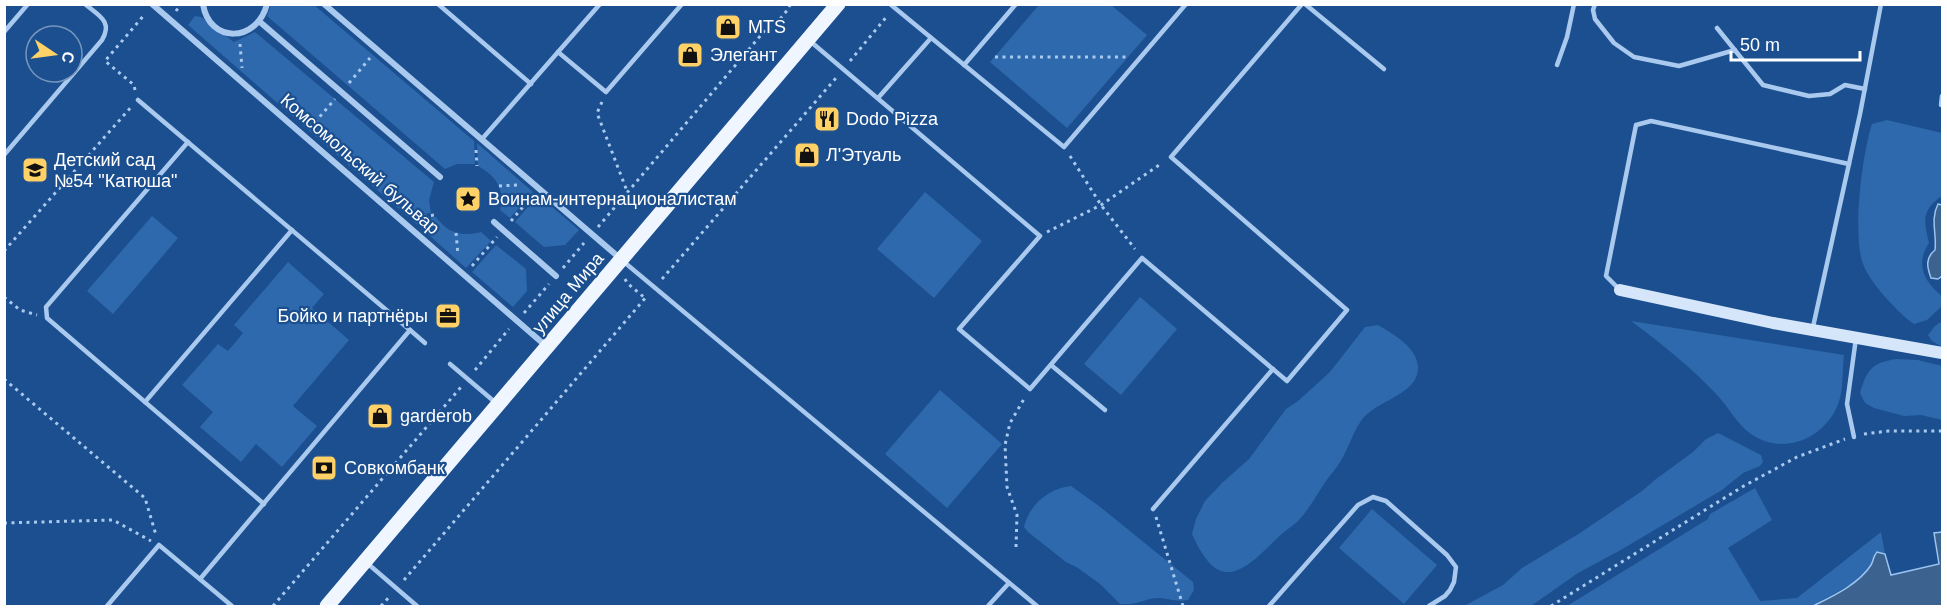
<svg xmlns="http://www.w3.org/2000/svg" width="1947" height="611" font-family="Arial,sans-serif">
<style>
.green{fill:#2e69ad}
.water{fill:#3c6290;stroke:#9cc4f0;stroke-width:1.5}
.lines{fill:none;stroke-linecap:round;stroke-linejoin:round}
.path{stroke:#a9c9ee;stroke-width:3;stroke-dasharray:3 4.5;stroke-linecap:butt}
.lane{stroke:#a9c9ee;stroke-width:4.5}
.street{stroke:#a9c9ee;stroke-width:6}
.secondary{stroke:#d6e6fa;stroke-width:12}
.primary{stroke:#f0f6ff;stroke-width:15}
.labels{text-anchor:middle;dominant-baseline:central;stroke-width:4.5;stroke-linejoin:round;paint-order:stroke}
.poi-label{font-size:18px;fill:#fff;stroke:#1b4f8f;text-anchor:start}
.street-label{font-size:18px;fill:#fff;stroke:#1b4f8f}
</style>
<rect width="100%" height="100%" fill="#1b4f8f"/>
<!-- green -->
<g class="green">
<polygon points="271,5 314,5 474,141 475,164 457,164 445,169 267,16"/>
<polygon points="1039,5 1111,5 1147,35 1067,128 990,62"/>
<polygon points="195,16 201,17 234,42 255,32 434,182 429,200 431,213 407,216 188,25"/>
<path d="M1887,120l55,13v65l-2,-1c-19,15 -16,24 -11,46 -14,21 -5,39 13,53v10l-15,14 -13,4c-17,-12 -46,-43 -52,-63 -9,-31 0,-106 10,-137z"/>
<path d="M477,143l56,49 -23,26 -10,-8c6,-20 -5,-35 -22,-44z"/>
<polygon points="925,192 982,241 934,298 877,249"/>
<polygon points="538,195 579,230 565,245 544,247 515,222"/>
<polygon points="152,216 178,238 113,314 87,291"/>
<path d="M436,217c11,16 26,20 45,15l10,9 -25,27 -54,-48z"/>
<polygon points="496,245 526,269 527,291 513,307 472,272"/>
<polygon points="288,262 324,294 312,308 349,340 293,406 317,426 282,467 256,444 241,462 200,427 213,412 182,385 218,344 228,351 243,333 234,325"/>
<polygon points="1140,297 1177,329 1121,395 1084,364"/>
<path d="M1631,321l213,34c-2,17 0,39 -8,54 -16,32 -55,46 -85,25 -14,-10 -22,-26 -33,-38 -26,-28 -56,-52 -87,-75z"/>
<polygon points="1942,321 1942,347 1932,341 1928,335 1935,326"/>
<path d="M1378,325c15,9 39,22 40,42 1,28 -43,33 -57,54 -9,13 -13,29 -21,41 -4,7 -9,12 -14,19 -9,13 -17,29 -29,41 -4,4 -10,7 -14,11 -15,12 -42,48 -64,37 -12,-5 -22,-25 -27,-36l4,-15 9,-18 17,-18 27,-24 37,-50 12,-8 32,-29 35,-45z"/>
<path d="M1896,359l22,1 24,6v54l-21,-5 -17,1 -30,-8 -9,-5 -5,-10c7,-23 11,-30 36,-34z"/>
<polygon points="940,390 1002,444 947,508 885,454"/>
<polygon points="1718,433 1761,455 1763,462 1760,466 1743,473 1722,490 1619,551 1578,573 1531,606 1464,606 1503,585 1522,568 1580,533 1642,491 1656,479 1693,452 1706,439"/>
<path d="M1071,486l28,20 94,76 1,8 -6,10c-13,2 -17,-1 -29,-2 -15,0 -21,8 -39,6l-20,-20 -22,-16 -12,-6 -38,-30 -4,-5c5,-22 25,-39 47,-41z"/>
<polygon points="1755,488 1772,520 1728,548 1760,601 1797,598 1881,532 1885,554 1876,552 1874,554 1873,563 1858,580 1813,606 1567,606 1708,519 1710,514"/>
<polygon points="1372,509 1437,565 1404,604 1339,548"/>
</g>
<!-- water -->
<g class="water">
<path d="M1938,204l4,1v71l-4,3 -7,-1c-4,-11 -6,-20 4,-28 2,-16 -5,-30 3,-46z"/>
<path d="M1942,532v74h-129c20,-10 46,-22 58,-41 3,-5 2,-9 6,-13l8,2 6,21 48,-11 -5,-31z"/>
</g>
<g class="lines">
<!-- path -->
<g class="path">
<polyline points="176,11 181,4"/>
<polyline points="240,44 242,68"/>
<polyline points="995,57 1127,57"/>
<polyline points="850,61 888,15"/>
<polyline points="349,83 370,58"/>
<polyline points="135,90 134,85 105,61 145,14"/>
<polyline points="602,102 597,113 627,191"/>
<polyline points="310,128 335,99"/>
<polyline points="476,150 477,166"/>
<polyline points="1070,156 1101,205 1135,249"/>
<polyline points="499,186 517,185"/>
<polyline points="416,217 435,215"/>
<polyline points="511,221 532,196"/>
<polyline points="598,227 767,28 776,24 789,8 790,4"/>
<polyline points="1047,232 1101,205 1162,163"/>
<polyline points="456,233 458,255"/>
<polyline points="4,251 132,106"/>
<polyline points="472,266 497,237"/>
<polyline points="563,268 584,243"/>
<polyline points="625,279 627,283 645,298"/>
<polyline points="662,279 836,78"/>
<polyline points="4,297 20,310 37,315"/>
<polyline points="524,313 549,284"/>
<polyline points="475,370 509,329"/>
<polyline points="4,379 145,498 156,535"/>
<polyline points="1864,434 1889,431 1942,431"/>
<polyline points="1156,517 1183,606"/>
<polyline points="4,523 113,520 151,541"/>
<polyline points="1016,547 1017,515 1007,487 1005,445 1010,423 1024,399"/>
<polyline points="404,580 647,296"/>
<polyline points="273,606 461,387"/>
<polyline points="381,606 390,596"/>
<polyline points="1551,606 1742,487 1797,457 1845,439"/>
</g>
<!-- lane -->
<g class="lane">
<polyline points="438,4 531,84"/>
<polyline points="890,4 1064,147 1186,4"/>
<polyline points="1305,4 1384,69"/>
<polyline points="1595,4 1593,10 1595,19 1614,43 1634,57 1679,66 1735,50"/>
<polyline points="1717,28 1763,85 1809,96 1830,94 1845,85 1865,89"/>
<polyline points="4,32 28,4"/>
<polyline points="810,41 1040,236 959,329 1030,389 1142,258 1287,381 1347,310 1171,157 1302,4"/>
<polyline points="558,52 606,92 682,4"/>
<polyline points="964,65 1016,4"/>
<polyline points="1557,65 1567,37 1574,4"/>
<polyline points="878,98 931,38"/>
<polyline points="138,100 410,330 200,579"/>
<polyline points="1941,105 1942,96"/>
<polyline points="482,139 600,4"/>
<polyline points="188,142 46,307 47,318 264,504"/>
<path d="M4,155l98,-115c11,-19 -3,-24 -17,-36"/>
<polyline points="624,262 1037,606"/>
<polyline points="1619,289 1606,276 1636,125 1651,121 1849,164"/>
<polyline points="1813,327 1860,114 1881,4"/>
<polyline points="410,330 425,343"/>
<polyline points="450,364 496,403"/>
<polyline points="1051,365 1105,410"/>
<polyline points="145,402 292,230"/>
<polyline points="1854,437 1847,404 1856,338"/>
<polyline points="1153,509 1273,369"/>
<polyline points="367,563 417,606"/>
<polyline points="107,606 159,545 232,606"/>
<polyline points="988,606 1009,583"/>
<polyline points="1269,606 1358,505 1373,497 1386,501 1447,555 1456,567 1454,582 1450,590 1445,596 1429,606"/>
</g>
<!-- street -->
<g class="street">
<polyline points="152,4 546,346"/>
<path d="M203,4c6,40 54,39 64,0"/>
<polyline points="324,4 622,260"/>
<polyline points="260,22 440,177"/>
<polyline points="494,222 556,276"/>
</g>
<!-- secondary -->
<polyline class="secondary" points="1620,290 1773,323 1942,353"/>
<!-- primary -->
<polyline class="primary" points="327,606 838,4"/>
</g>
<!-- icons -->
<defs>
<g id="shop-square" transform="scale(1.35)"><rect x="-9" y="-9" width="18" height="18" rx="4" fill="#ffd166" stroke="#1b4f8f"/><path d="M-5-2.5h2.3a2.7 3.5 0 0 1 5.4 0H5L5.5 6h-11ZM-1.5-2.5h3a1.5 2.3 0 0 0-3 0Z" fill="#111"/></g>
<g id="restaurant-square" transform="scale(1.35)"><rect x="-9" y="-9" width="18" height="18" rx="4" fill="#ffd166" stroke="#1b4f8f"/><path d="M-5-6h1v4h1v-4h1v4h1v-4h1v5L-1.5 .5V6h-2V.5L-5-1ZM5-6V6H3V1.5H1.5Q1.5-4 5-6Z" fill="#111"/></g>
<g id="school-square" transform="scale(1.35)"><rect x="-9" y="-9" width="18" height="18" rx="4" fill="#ffd166" stroke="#1b4f8f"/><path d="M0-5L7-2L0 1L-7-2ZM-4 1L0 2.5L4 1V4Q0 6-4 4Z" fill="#111"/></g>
<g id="sight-square" transform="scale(1.35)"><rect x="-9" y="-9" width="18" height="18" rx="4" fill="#ffd166" stroke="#1b4f8f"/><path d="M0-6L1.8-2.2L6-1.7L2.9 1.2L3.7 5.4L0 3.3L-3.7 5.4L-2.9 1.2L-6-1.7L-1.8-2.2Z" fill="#111"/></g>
<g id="office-square" transform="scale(1.35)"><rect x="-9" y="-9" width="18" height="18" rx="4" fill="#ffd166" stroke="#1b4f8f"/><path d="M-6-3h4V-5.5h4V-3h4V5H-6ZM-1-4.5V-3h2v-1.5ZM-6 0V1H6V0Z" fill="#111"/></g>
<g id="bank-square" transform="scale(1.35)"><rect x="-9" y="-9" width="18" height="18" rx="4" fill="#ffd166" stroke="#1b4f8f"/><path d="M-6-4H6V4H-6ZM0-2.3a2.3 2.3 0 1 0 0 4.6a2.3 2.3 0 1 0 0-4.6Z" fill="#111"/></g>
</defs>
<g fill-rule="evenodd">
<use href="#shop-square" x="728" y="27"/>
<use href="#shop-square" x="690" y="55"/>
<use href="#restaurant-square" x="827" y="119"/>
<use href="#shop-square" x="807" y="155"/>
<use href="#school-square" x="35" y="170"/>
<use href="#sight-square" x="468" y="199"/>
<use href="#office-square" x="448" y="316"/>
<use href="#shop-square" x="380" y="416"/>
<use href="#bank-square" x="324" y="468"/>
</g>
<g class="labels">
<!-- poi labels -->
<g class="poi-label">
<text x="748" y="27">MTS</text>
<text x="710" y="55">Элегант</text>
<text x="846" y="119">Dodo Pizza</text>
<text x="826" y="155">Л'Этуаль</text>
<text x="54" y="160">Детский сад<tspan x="54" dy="21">№54 "Катюша"</tspan></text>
<text x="488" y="199">Воинам-интернационалистам</text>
<text x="428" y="316" text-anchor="end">Бойко и партнёры</text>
<text x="400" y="416">garderob</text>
<text x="344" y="468">Совкомбанк</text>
</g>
<!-- street labels -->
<g class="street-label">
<text transform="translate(360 164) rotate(41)">Комсомольский бульвар</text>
<text transform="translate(568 293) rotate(-50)">улица Мира</text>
</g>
</g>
<!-- border -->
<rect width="1947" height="611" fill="none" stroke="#ffffff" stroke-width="12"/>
<!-- north arrow -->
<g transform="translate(54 54) rotate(103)"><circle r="28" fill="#1b4f8f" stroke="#7695bc" stroke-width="1.5"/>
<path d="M0-4.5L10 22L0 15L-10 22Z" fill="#ffd166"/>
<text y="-9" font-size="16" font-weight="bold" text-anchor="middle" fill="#ffffff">С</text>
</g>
<!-- scale -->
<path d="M1731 51v9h129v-9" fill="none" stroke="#ffffff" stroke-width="3"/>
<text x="1740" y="51" font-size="18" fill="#ffffff" stroke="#1b4f8f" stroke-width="4.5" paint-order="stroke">50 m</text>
</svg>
